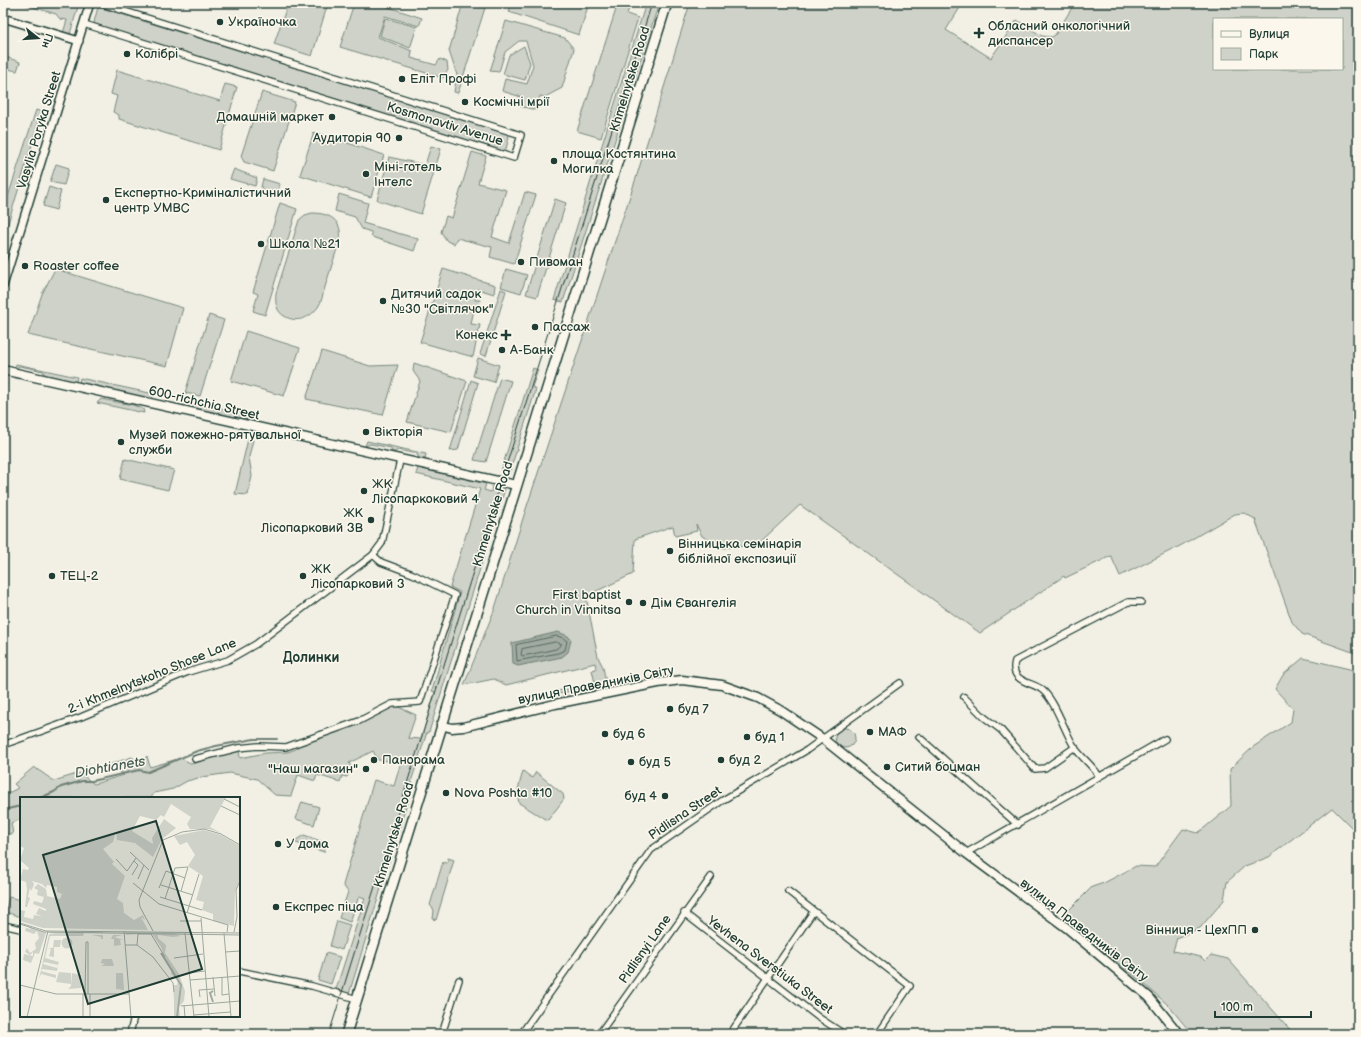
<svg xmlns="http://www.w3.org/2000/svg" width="1361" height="1037" font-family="'Balsamiq Sans',sans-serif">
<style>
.green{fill:#cfd2c8;stroke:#77887e;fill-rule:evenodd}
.water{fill:#a2aba1;stroke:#6e7f75}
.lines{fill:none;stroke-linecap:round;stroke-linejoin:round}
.shore{stroke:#536960;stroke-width:1}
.stream{stroke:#6e7f75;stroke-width:2}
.minor-casing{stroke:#1f3d34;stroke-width:8}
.tertiary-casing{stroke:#1f3d34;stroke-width:10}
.secondary-casing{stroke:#1f3d34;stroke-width:11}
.primary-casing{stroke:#1f3d34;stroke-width:12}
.minor{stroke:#fbf7ec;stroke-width:5.5}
.tertiary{stroke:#fbf7ec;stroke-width:7}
.secondary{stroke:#fbf7ec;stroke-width:8}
.primary{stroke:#fbf7ec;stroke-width:9}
.tram{stroke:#1f3d34;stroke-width:1}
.poi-dot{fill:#1f3d34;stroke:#fbf7ec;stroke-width:1.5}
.labels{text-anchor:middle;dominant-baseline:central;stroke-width:3;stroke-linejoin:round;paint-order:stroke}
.poi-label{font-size:13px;fill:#1f3d34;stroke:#fbf7ec;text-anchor:start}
.street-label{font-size:13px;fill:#1f3d34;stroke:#fbf7ec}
.neighbourhood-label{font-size:14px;font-weight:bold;fill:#1f3d34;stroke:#fbf7ec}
.water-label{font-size:14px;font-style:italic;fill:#465e55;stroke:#fbf7ec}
.inset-river{fill:none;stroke:#a2aba1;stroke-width:2}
.inset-road{fill:none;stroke:#9ea89e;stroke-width:1}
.view{fill:#1f3d34;fill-opacity:0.15;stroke:#1f3d34;stroke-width:2}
.inset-edge{fill:none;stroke:#1f3d34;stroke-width:2}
</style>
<rect width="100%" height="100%" fill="#f2f0e5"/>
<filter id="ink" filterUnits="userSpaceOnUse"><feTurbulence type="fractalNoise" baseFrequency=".025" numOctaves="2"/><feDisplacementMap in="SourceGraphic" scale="8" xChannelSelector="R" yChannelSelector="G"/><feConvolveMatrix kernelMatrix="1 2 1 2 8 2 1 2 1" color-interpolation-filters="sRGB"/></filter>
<g filter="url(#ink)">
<!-- green -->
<g class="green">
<polygon points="20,3 79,3 70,34 63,33 67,20 60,19 56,14"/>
<polygon points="288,3 328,3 312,56 274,44"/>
<polygon points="354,3 376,3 422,18 419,26 385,16 378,37 412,51 411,58 436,65 440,59 447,62 448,70 443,78 340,47"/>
<polygon points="463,3 485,8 458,93 454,92 457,75 449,51"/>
<polygon points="512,3 589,3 579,35 509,12"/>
<polygon points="618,3 631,3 627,14 638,18 601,138 577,131"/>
<polygon points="646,3 659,3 563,302 554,300"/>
<path d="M690,3h273l-17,27 45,28 26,-38 25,16 10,1 3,-2 20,-32h283v651l-56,-20 -10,-12 -37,-103 -11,-6 -9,1 -55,32 -60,30 -9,-20 -46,22 -1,-2 -84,57 -180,-128 -43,40 -34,3 -21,-12 -6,-12 1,7 -22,5 -2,-10 -38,13 -2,35 -47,22 12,61 5,10 3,16 -52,12v-3l41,-9 -3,-13 4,-1 -1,-6 -89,22 -12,-6 -30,6 31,-77 30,-96 111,-334zM1214,19h128v50h-128z"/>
<polygon points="98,7 507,133 509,137 506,149 502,151 95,24 94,22"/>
<polygon points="385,18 417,27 410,48 380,36"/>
<polygon points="506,21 565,38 574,49 562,88 545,97 540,96 536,110 519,106 521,97 502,91 505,79 527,84 533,65 526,41 519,41 505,52 499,72 490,71"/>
<polygon points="524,46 530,63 525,80 503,74 509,55"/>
<polygon points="3,56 20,62 17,71 3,68"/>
<polygon points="117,70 220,101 225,84 237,87 219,150 119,119 119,115 113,112 117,96 111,94"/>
<polygon points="262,92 295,102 273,171 244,162 241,156"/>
<polygon points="36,110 42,112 3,240 3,212"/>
<polygon points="314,132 384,155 371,197 300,175"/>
<polygon points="431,146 441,149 421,214 377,200 389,157 425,165"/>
<polygon points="472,152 486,156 478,183 506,190 492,237 509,243 525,192 536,195 514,264 490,257 492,247 457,238 454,244 447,241 441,232 446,216 452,218"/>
<polygon points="56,164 69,168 64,185 50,182"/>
<polygon points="234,169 257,178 255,186 230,179"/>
<polygon points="263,179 280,184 276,197 265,193 261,187"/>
<polygon points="49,187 61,191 56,210 43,206"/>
<polygon points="339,194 368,203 363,223 418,239 414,251 372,237 371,232 362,229 355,217 335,211"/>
<polygon points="555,199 566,203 537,297 526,294"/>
<polygon points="280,203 297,209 265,315 253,311 258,294 253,292"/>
<path d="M312,213c17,0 31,7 28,27 -5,15 -10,31 -15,47 -2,6 -3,15 -7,20 -8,11 -20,16 -32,10 -10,-5 -11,-14 -10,-24l23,-73 6,-5z"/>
<polygon points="55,269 183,308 167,366 28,335 42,294"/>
<polygon points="443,269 495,285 494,294 478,289 475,300 480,300 478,310 474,309 471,324 480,325 473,357 420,342"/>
<polygon points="506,269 527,275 521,293 501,287"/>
<polygon points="501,289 506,291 486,356 480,354"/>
<polygon points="209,315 224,320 200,396 185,393"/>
<polygon points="246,331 300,348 284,396 231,381"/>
<polygon points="322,351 370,366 398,365 383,415 306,399"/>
<polygon points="478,358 499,365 494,382 473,376"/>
<polygon points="414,363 467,381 451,432 407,422 420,381 413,371"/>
<polygon points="16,364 77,377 76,382 45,375 43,371 20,366 15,368"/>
<polygon points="533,368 538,370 532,387 536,389 509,474 501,471"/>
<polygon points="80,378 154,394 152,399 79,382"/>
<polygon points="500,378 511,381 486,462 474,460"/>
<polygon points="471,380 478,383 458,450 450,451"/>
<polygon points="101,399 133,405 143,409 144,413 97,403"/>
<polygon points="183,400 246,414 245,419 182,406"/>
<polygon points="248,439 253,440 249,457 252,476 248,495 235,494"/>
<polygon points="367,441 426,454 425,459 419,458 417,454 398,450 395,452 392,452 391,448 370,444 365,446"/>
<polygon points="125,459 174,470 168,490 120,479"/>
<polygon points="418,468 486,484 484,490 491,492 492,486 505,489 429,732 427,732 411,782 413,783 349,994 336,989 365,898 359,896 350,922 339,918 348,892 343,885 374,780 394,786 401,762 378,760 373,751 349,763 352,768 347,777 342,776 340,782 317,775 315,781 298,775 291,796 275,795 257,779 230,773 202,777 187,781 173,789 154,793 151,798 21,798 21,819 11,823 13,834 3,834 3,796 18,788 14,784 34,767 54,781 80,773 94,784 124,775 111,764 132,757 140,764 147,756 150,767 181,758 192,764 239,749 240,758 265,753 288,752 296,749 300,742 359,721 392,704 416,715 408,738 421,739 435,692 432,691 460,592 450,587 480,489 416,474"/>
<polygon points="1303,658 1358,671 1358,834 1332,808 1269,857 1245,866 1227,882 1224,900 1200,928 1177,938 1173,951 1201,957 1205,961 1211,955 1228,959 1294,1034 1192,1034 1168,1005 1142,982 1061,918 1092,887 1104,883 1136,866 1155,867 1183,829 1198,833 1231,806 1230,769 1253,747 1291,722 1293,709 1275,689 1283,675"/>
<circle cx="845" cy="738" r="10"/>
<polygon points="523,771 532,778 536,772 563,794 564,799 548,820 545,819 519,803 517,793"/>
<polygon points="302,802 319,807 314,825 296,819"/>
<polygon points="304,835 326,843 324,852 293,842"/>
<polygon points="448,858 454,860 436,920 433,919 434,910 430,905 443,862 447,863"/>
<polygon points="9,897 21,900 21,917 5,912"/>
<polygon points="337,921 350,925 342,950 330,946"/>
<polygon points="326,953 340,957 331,984 318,980"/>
</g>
<!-- water -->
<polygon class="water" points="558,632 568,636 571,640 568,652 562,657 518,666 513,664 512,643"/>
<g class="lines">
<!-- shore -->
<g class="shore">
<polygon points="557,636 563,638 567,641 565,650 558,653 517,661 516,645"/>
<polygon points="556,642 562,644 556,649 523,656 521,655 522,649"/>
</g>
<!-- stream -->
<g class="stream">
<polyline points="40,798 54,792 61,787 82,781 92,781 139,770 148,772 197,751 216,746 254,739 277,739"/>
<polyline points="3,810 21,806"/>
</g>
<!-- minor casing -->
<g class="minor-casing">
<g id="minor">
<polyline points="84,24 514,158 521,135 99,3"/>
<polyline points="964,697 984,717 1001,730 1035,769 1045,768 1075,747"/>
<polyline points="919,737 1018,825"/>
<polyline points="3,745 81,717 188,672 228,660 256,644 373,555 382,543 400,460"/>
<polyline points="195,759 238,748 258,746 286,747 359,721 392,704 420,702 455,595 413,574 381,562 373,555"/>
<path d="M1099,776c-7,-11 -17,-18 -24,-28 -10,-15 -20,-49 -34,-59 -9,-7 -32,-7 -26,-28l113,-59h13"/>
<polyline points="966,853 1165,739"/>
<polyline points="788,891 910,986 877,1034"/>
<polyline points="684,913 818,1017 844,1034"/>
<polyline points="3,925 21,929"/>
<polyline points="239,971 312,986 357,999"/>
<polyline points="130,1034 134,1016"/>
<polyline points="442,1034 459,980"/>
<polyline points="521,1034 651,850 723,800 807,750 900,683"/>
<polyline points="599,1034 711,877"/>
<polyline points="730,1034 813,912"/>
</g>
</g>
<!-- tertiary casing -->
<g class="tertiary-casing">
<g id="tertiary">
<polyline points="3,18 79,41"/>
<polyline points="3,286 90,3"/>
</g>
</g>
<!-- secondary casing -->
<g class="secondary-casing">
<g id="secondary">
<polyline points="3,370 516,485"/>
<polyline points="441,725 452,728 463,727 555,704 658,683 682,680 722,685 758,698 780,710 823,739 966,853 1067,928 1149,997 1179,1034"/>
</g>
</g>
<!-- primary casing -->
<g class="primary-casing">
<polyline id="primary" points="346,1034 667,3"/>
</g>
<!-- minor -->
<use href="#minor" class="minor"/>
<!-- tertiary -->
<use href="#tertiary" class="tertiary"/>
<!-- secondary -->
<use href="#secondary" class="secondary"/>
<!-- primary -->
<use href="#primary" class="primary"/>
<!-- tram -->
<polyline class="tram" points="329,1034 501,482 652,3"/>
</g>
</g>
<!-- markers -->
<g class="poi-dot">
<circle cx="220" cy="22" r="4"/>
<path d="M977 27h4v4h4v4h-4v4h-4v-4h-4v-4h4z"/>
<circle cx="127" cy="54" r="4"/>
<circle cx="402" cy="79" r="4"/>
<circle cx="465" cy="102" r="4"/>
<circle cx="332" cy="117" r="4"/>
<circle cx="399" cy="138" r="4"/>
<circle cx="554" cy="161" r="4"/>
<circle cx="366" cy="174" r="4"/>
<circle cx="106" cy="200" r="4"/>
<circle cx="261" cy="244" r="4"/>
<circle cx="521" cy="262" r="4"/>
<circle cx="25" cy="266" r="4"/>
<circle cx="383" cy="301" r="4"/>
<circle cx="535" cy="327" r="4"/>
<path d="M504 329h4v4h4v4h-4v4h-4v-4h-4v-4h4z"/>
<circle cx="502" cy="350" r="4"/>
<circle cx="366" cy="432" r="4"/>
<circle cx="121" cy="442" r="4"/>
<circle cx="364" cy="491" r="4"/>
<circle cx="371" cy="520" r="4"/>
<circle cx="670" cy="551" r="4"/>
<circle cx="52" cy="576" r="4"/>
<circle cx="303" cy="576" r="4"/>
<circle cx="629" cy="602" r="4"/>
<circle cx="643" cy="603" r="4"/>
<circle cx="670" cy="709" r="4"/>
<circle cx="870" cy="732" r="4"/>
<circle cx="605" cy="734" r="4"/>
<circle cx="747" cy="737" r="4"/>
<circle cx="374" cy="760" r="4"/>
<circle cx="721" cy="760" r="4"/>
<circle cx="631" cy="762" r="4"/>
<circle cx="887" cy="767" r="4"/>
<circle cx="366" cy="769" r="4"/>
<circle cx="446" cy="793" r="4"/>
<circle cx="665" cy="796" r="4"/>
<circle cx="278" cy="844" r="4"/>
<circle cx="276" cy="907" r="4"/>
<circle cx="1255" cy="930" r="4"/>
</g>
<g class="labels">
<!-- poi labels -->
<g class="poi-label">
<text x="228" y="22">Україночка</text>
<text x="988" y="26">Обласний онкологічний<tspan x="988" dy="15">диспансер</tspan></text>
<text x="135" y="54">Колібрі</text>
<text x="410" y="79">Еліт Профі</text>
<text x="473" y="102">Космічні мрії</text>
<text x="324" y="117" text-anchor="end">Домашній маркет</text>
<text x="391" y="138" text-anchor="end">Аудиторія 90</text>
<text x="562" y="154">площа Костянтина<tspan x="562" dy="15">Могилка</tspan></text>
<text x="374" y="167">Міні-готель<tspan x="374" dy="15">Інтелс</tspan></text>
<text x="114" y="193">Експертно-Криміналістичний<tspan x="114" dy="15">центр УМВС</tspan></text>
<text x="269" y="244">Школа №21</text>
<text x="529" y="262">Пивоман</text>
<text x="33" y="266">Roaster coffee</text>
<text x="391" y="294">Дитячий садок<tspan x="391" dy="15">№30 "Світлячок"</tspan></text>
<text x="543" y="327">Пассаж</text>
<text x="498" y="335" text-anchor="end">Конекс</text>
<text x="510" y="350">А-Банк</text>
<text x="374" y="432">Вікторія</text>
<text x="129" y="435">Музей пожежно-рятувальної<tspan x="129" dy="15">служби</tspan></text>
<text x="372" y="484">ЖК<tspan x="372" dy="15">Лісопаркоковий 4</tspan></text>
<text x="363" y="513" text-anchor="end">ЖК<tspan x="363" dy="15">Лісопарковий 3В</tspan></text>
<text x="678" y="544">Вінницька семінарія<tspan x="678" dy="15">біблійної експозиції</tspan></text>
<text x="311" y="569">ЖК<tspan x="311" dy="15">Лісопарковий 3</tspan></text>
<text x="60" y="576">ТЕЦ-2</text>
<text x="621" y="595" text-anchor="end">First baptist<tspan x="621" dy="15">Church in Vinnitsa</tspan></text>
<text x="651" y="603">Дім Євангелія</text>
<text x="678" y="709">буд 7</text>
<text x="878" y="732">МАФ</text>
<text x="613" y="734">буд 6</text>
<text x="755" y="737">буд 1</text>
<text x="382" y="760">Панорама</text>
<text x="729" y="760">буд 2</text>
<text x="639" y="762">буд 5</text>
<text x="895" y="767">Ситий боцман</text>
<text x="358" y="769" text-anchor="end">"Наш магазин"</text>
<text x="454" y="793">Nova Poshta #10</text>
<text x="657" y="796" text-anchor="end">буд 4</text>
<text x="286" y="844">У дома</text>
<text x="284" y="907">Експрес піца</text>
<text x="1247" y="930" text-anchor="end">Вінниця - ЦехПП</text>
</g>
<!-- street labels -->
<g class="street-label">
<text transform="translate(630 79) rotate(-73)">Khmelnytske Road</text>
<text transform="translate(445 124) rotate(17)">Kosmonavtiv Avenue</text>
<text transform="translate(39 130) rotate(-73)">Vasylia Poryka Street</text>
<text transform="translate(204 403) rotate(13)">600-richchia Street</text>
<text transform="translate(493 514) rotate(-73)">Khmelnytske Road</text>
<text transform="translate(152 676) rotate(-22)">2-i Khmelnytskoho Shose Lane</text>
<text transform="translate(596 685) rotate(-11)">вулиця Праведників Світу</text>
<text transform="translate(685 813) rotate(-34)">Pidlisna Street</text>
<text transform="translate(394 835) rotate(-73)">Khmelnytske Road</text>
<text transform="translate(1084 930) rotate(38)">вулиця Праведників Світу</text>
<text transform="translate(645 949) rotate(-55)">Pidlisnyi Lane</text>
<text transform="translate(770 965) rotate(37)">Yevhena Sverstiuka Street</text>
</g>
<!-- neighbourhood labels -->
<g class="neighbourhood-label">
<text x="311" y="657">Долинки</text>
</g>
<!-- water labels -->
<g class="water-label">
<text transform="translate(110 767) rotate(-10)">Diohtianets</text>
</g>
</g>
<!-- overview -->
<g transform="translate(20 797)">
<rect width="220" height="220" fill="#f2f0e5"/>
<path d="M0,0h206l-16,30 11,6 -12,-4h-19l-3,-5 4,-7 -20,-13 -7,13 -3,-2 -5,5 -16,-4 -8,15 21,13 -1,-6 12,-19 12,9 -14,11 -9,18 -18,-14 -18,-3 -1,-9 -3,11 -10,7 11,13 -2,2 13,12 -8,23 6,4 1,10 10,7 9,-5 2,5 -4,-3 7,13 -105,-2 -23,-7v-11l5,1 -1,6 9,2 1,-4 8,1 -6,-2 3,-6 7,3v-2l-13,-5 1,-3 8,2 2,-6 -7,-2 1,-5 -4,-2 4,-4 8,5 1,7 13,3 2,-5 -5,-2v-5l-10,-2 -1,3 -4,-4 -10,-3 2,3 -1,3 -4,-1 4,1 -2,4 -1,-3 -2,9 2,1 -3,9h-2l2,-18 -1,-7 -6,-2 3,-11 5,1 1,-2 -9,-8 4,-12 -4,-2zM184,33l17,5 19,11v35l-5,10 -1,35 -21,-5v-7l-11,-4 2,-8 -8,-2 7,-24 -15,-10 7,-11 -8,-13 -7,3 -6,-9zM7,129l19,7 -7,21 -4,-1 -4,10 -8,-3 1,-6 9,2v-4l-3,3 -5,-3 2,-4 3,5 6,-4 -1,-6 4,-5 -2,-7 -3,3 -9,-3 1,-3 5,1zM30,135h53v1h-19l-1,3h-33l-5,22 14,4 -1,3 -14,-3 -1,2 14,4 1,-2 -1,5 -15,-2 -1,2 15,4v3l-15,-4 -2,5 10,-45 7,-1h-7zM105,135l60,1 -11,1 7,2 -8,1 -15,-2v3l8,7 -1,8 14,21 6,17 -1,10 -5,6 1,10h-6v-15l-1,-17h4l1,-5 -7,-6v-7l-4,-3 -6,-17 -9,-13 3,-1 -29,2zM72,138h11v4h8l2,-4h10l-9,2 9,3h-3l1,5 -7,1v-7h-13v-2zM41.5 146a5.5 5.5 0 1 1 11 0a5.5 5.5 0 1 1-11 0ZM34,143h7l-1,7h-6v10l-5,-1 2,-7 -3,-1h5zM82,162h10l2,7h-13l4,-2 -4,-1zM39,175l12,1v11l-15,-2zM52,176l9,2v13l-13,1 3,-3zM96,176h7l1,17 -8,-1z" fill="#cfd2c8"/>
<path class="inset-river" d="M141,156l20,32 -4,32M193,205l-3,-9 3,-2"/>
<path class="inset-road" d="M204,2l16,8M201,9l19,9M110,55l19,18M96,62l11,12 9,-13M112,78l6,-10 -4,-4M118,82l6,-14M113,86l26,21 69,21 -1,7M141,88l32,10M139,91l7,-17 19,7M140,100l42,13M145,102l10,-31 13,-1 -7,24M167,116l12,-39M181,121l8,99M160,124h21M0,126l26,8 194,2M0,127l24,8 196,3M104,134l7,86M133,134l-13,-24 -1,-7 24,-60 19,-8 22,-3 17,5 19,11M214,135l3,-15 -1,-27 4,-9M165,136l9,84M204,136l7,84M66,145h2v52M105,148h12l16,12 20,26 1,9M117,148l1,-11h13l14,23M205,155l15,-1M154,161l29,-4M169,176l16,-2M193,180l2,19M202,180v18l7,-1M170,183l50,-4M0,188l36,9h73M63,197v23M65,197l1,-52M180,200l-1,-7 15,-1M164,208l1,12M161,209l59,-5M174,218l36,-3M7,220l21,-86M70,220v-23"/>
<path class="view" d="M136,24l46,148 -114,35 -45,-149z"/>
<rect width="220" height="220" class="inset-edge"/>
</g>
<!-- margin -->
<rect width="1361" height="1037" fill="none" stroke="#fbf7ec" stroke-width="16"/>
<rect x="8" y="8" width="1345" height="1021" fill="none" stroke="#1f3d34" stroke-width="1.5" filter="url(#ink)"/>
<!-- legend -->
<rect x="1213" y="18" width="130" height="52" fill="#fbf7ec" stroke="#a3ada2"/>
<rect x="1221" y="31" width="20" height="6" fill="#fbf7ec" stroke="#a3ada2"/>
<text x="1249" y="38" font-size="12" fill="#1f3d34">Вулиця</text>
<rect x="1221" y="48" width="20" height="12" fill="#cfd2c8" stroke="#a3ada2"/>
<text x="1249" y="58" font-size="12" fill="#1f3d34">Парк</text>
<!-- north arrow -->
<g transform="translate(38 38) rotate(107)" stroke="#fbf7ec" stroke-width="3" paint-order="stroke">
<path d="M0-3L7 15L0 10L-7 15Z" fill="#1f3d34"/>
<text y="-6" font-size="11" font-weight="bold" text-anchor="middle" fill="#1f3d34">Пн</text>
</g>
<!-- scale -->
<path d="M1215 1011v6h96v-6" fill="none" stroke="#1f3d34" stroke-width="2"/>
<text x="1221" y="1011" font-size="12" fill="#1f3d34" stroke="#fbf7ec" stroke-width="3" paint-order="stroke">100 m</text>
</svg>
